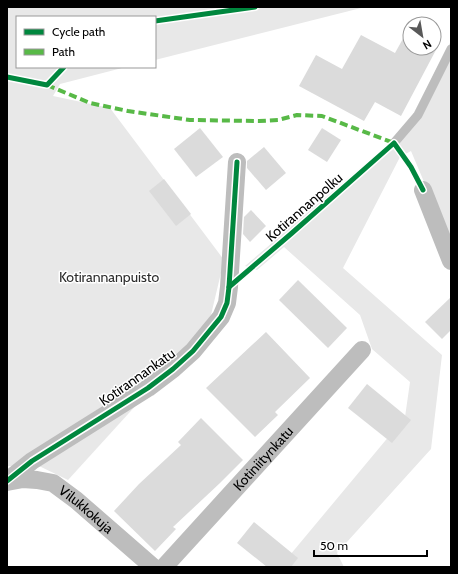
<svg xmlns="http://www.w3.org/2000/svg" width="458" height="574" font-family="Cabin,sans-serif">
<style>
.green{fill:#e8e8e8}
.building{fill:#dbdbdb}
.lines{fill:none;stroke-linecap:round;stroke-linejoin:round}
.service{stroke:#bdbdbd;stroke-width:9}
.minor{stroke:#bdbdbd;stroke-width:18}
.quiet{stroke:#58b947;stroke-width:4;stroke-dasharray:8 4;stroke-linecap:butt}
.cycleway-casing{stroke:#fff;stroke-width:8}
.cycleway{stroke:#00873e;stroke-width:5}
.labels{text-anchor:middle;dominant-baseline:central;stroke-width:3;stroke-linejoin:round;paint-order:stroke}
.street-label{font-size:14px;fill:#000;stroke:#fff}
.park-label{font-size:14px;fill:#2c2c2c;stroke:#fff}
</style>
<rect width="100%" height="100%" fill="#fff"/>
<!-- green -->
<g class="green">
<polygon points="7,7 365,7 155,60 155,17 17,17 17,67 126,67 60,84 53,96 110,108 224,260 211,315 190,343 142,380 12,466 7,466"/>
<polygon points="451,41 451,246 411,151 400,157 343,268 442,355 431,449 337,553 344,567 280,567 405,417 410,382 372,349 360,315 284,247 257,270 245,266 387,145 410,120"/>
<polygon points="139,402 68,480 37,465"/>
</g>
<!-- building -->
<g class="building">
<polygon points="410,26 410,48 437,48 401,116 375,102 364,121 299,86 316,55 342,69 361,35 395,53"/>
<polygon points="200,128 223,157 196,177 174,149"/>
<polygon points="322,128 341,140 327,162 308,150"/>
<polygon points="264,147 286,173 266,190 247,168 247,161"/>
<polygon points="164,179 191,214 176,226 149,191"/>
<polygon points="251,210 266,226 250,242 243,234 244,217"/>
<polygon points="298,280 347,328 328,348 279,300"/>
<polygon points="451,297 451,330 442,339 425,322"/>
<polygon points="266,332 310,378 275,412 278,415 255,437 206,388"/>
<polygon points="367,384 411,420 392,443 348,408"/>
<polygon points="201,418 243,460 220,483 173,527 176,529 155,551 114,511 139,484 181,445 178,442"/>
<polygon points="254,522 298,558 291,567 267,567 237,543"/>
</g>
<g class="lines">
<!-- service -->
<polyline class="service" points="394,143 418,115 451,49"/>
<!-- minor -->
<g class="minor">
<polyline points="423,190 451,261"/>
<polyline points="7,481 32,461 148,388 173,369 193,351 221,317 227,303 229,287 237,162"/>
<path id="s1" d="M7,482l16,-3 14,1 16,3 23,17 77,67"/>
<path id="s2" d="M164,567l198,-217"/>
</g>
<!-- quiet -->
<polyline class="quiet" points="47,85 90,103 128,111 190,120 259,121 278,120 297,115 322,116 394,143"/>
<!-- cycleway casing -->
<g class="cycleway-casing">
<g id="cycleway">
<polyline points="155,21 255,7"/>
<polyline points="7,77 47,85 64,67"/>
<polyline points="229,287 292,233 394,143 411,167 423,190"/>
<polyline points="7,481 32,461 148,388 173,369 193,351 221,317 227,303 229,287 237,162"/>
</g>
</g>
<!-- cycleway -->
<use href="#cycleway" class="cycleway"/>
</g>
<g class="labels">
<!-- street labels -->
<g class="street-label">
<text transform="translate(304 207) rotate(-41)">Kotirannanpolku</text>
<text transform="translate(137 377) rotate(-35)">Kotirannankatu</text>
<text stroke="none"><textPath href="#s2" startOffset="147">Kotiniitynkatu</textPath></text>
<text stroke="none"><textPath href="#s1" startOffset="89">Vilukkokuja</textPath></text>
</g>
<!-- park labels -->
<g class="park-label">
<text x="109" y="277">Kotirannanpuisto</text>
</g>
</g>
<!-- border -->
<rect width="458" height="574" fill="none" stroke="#000000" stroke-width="16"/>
<!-- legend -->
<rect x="16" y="16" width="140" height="52" fill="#ffffff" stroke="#999999"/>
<rect x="24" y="29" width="20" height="6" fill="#00873e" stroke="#999999"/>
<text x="52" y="36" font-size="12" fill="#000000">Cycle path</text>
<rect x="24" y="49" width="20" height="6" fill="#58b947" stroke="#999999"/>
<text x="52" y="56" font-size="12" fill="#000000">Path</text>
<!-- north arrow -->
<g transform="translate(422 36) rotate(149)"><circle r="19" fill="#ffffff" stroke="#999999"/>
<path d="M0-3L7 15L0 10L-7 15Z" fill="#595959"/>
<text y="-6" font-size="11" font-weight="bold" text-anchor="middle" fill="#000000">N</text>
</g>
<!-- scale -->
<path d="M314 550v6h113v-6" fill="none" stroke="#000000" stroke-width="2"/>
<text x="320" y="550" font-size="12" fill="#000000" stroke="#ffffff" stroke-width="3" paint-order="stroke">50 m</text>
</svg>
